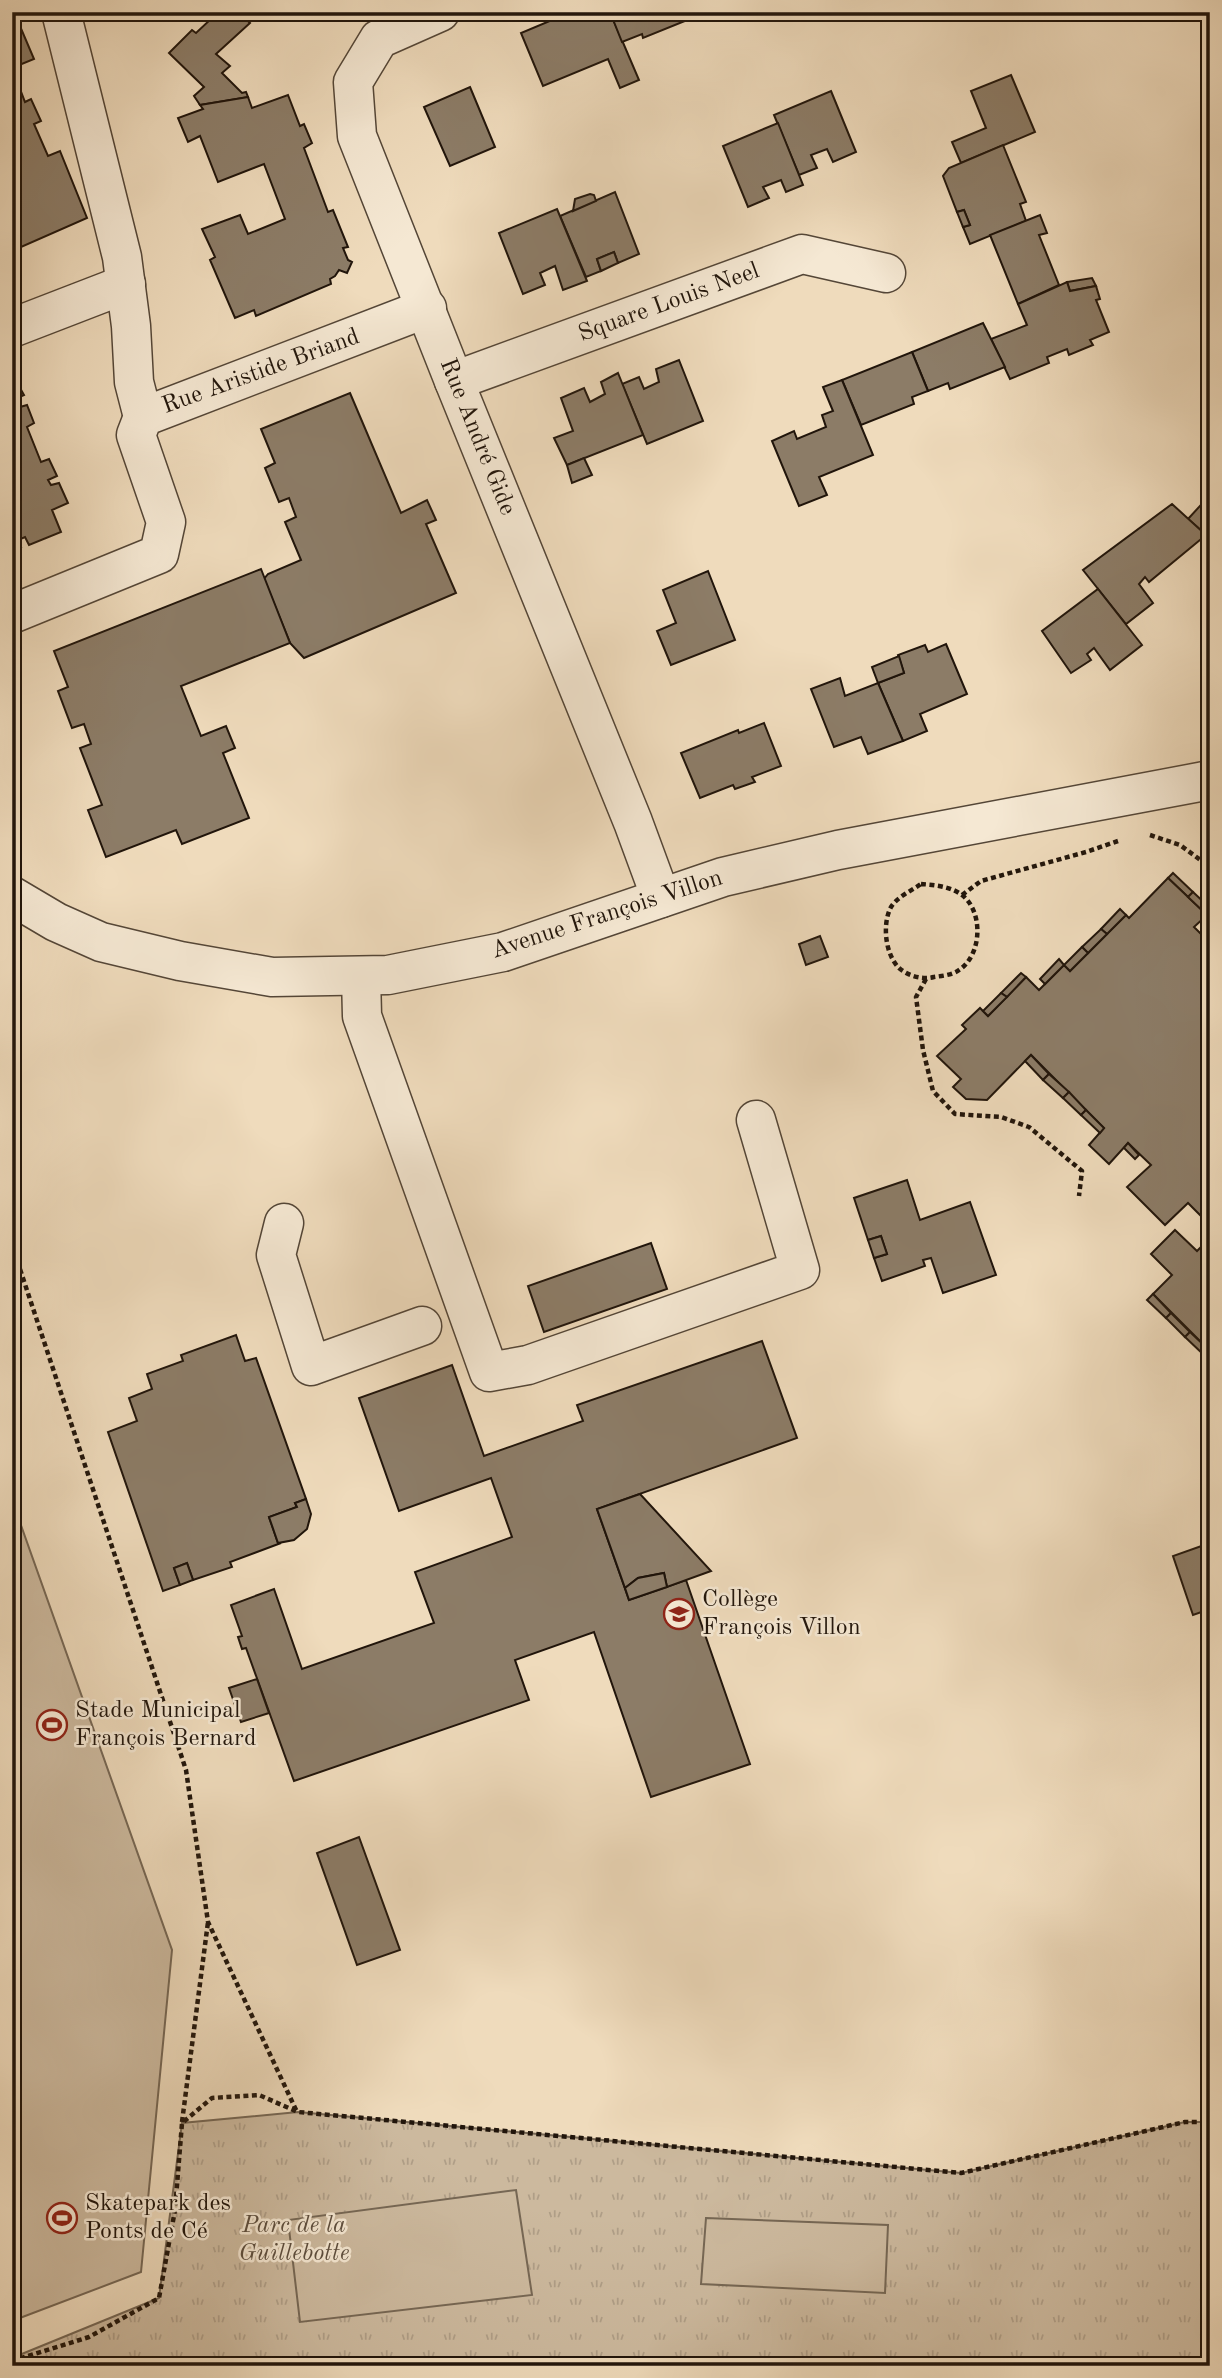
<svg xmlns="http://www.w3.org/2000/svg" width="1222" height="2378" font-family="'Old Standard TT',serif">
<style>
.grass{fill:url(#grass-tufts);stroke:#766754;stroke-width:2}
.garden{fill:#ccb99e;stroke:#766754;stroke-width:2}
.building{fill:#8c7c67;stroke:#21150b;stroke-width:2}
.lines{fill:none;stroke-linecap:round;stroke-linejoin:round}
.minor-casing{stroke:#544637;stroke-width:41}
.path{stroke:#21150b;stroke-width:4.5;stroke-dasharray:5 3.5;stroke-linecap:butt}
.minor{stroke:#f5e8d3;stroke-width:38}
.labels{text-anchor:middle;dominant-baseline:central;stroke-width:5;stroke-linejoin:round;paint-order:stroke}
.street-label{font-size:24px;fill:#21150b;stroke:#f5e8d3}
.poi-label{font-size:24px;fill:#21150b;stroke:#f5e8d3;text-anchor:start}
.park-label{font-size:24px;font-style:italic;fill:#5d4e3e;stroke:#f5e8d3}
</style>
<defs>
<pattern id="grass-tufts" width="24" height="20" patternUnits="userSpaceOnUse" patternTransform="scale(1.75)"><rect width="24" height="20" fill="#ccb99e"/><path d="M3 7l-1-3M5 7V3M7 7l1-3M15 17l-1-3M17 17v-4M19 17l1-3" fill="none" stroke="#af9e87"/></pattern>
</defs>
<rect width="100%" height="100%" fill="#efdbbc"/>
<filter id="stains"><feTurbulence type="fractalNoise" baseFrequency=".00286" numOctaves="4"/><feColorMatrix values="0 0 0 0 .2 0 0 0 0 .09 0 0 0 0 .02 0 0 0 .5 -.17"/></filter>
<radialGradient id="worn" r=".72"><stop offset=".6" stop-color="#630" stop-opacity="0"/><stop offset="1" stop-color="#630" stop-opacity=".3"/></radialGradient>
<!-- grass -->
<polygon class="grass" points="298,2112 961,2173 1185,2122 1210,2122 1210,2366 12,2366 12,2358 159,2298 182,2123"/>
<!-- garden -->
<g class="garden">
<polygon points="12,1500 172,1950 141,2272 12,2321"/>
<polygon points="516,2190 532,2295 300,2322 288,2220"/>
<polygon points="706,2218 888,2225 885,2293 701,2284"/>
</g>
<!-- building -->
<g class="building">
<polygon points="12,12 14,12 34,59 12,68"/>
<polygon points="205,12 239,12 250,23 216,54 230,66 222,73 242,93 246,92 248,97 200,105 194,96 204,87 169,53 192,30 196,33 211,19"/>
<polygon points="571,12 610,12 639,80 620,88 608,59 543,86 521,33"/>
<polygon points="610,12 707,12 643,38 642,34 622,42"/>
<polygon points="12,68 25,102 31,99 41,121 34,124 48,156 60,151 87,218 12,251"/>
<polygon points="1011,75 1035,132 961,163 952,142 986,128 971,91"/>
<polygon points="470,87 495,147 450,166 424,107"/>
<polygon points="831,91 856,152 833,162 827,149 811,155 817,168 799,175 774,115"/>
<polygon points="288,95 300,126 304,124 312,143 304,148 328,212 333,210 348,247 343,248 348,260 352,262 347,273 339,270 335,276 330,279 331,284 256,316 254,310 235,318 210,260 215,257 202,229 240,215 248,234 285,219 264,164 218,182 200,136 188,142 178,118 203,109 200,105 248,97 252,108"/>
<polygon points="778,123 803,185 786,192 781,180 763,187 769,198 748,207 723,146"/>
<polygon points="1003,145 1026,202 1020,204 1026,221 970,244 963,227 970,225 964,210 957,212 943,176 949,168"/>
<polygon points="615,192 639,254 618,263 614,252 597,259 601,271 586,277 560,216"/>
<polygon points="590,194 594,195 596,201 573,211 575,199"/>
<polygon points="557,209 587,281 563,290 555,266 540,273 545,285 523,294 499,233"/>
<polygon points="964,210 970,225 963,227 957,212"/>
<polygon points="1040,215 1047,233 1039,235 1059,285 1018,304 990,235"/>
<polygon points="614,252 618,263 601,271 597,259"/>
<polygon points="1092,278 1096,286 1070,291 1067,282"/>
<polygon points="1067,282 1070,291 1096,286 1100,299 1096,300 1109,332 1090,340 1093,345 1069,355 1067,349 1047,357 1049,363 1010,379 991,339 1027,325 1018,304"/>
<polygon points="983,323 1005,367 950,389 948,383 928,391 912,352"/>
<polygon points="912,352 928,391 912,397 914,404 861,425 842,380"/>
<polygon points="679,360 703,421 647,444 622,384 639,377 644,389 659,382 656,369"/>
<polygon points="618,373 643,435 567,465 554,438 573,431 561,398 584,388 590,402 605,394 601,382"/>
<polygon points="842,380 873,455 819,477 827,495 799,506 772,441 794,431 797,439 826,427 822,415 833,411 823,387"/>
<polygon points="20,388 24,395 15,399 20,407 27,405 34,423 27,427 41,462 49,459 57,476 48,480 51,485 59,483 68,503 52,510 61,532 29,545 25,537 18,540 21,547 12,550 12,391"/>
<polygon points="350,393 401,513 427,500 436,520 426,524 456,593 304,658 290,643 264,579 268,574 301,560 285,522 296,517 289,498 279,502 265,468 275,463 261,429"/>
<polygon points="584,458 592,475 572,483 567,465"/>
<polygon points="1210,495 1210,538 1188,519"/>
<polygon points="1172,504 1206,535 1149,582 1145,577 1139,584 1153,603 1126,624 1083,570"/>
<polygon points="261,569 290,643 181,686 201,736 226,726 235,748 223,753 249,818 182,844 176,830 106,857 88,810 102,805 80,748 91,744 84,724 72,728 58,691 68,687 54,651"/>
<polygon points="708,571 735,640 671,665 657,631 676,623 663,590"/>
<polygon points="1098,589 1142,645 1110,670 1094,648 1087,654 1091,660 1071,673 1042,631"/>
<polygon points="946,644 967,694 920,714 927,731 903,741 878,683 904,673 898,655 925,645 928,652"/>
<polygon points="899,656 904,673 878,683 872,667"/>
<polygon points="840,678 845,696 878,683 903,741 868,754 861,737 834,747 811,689"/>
<polygon points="764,723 781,766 752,777 755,782 735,789 733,785 700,798 681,753 738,730 739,733"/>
<polygon points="1173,873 1193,892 1188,897 1168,878"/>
<polygon points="1168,878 1207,915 1194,927 1210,943 1210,1225 1188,1203 1165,1225 1127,1187 1151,1165 1128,1143 1109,1164 1089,1145 1104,1128 1031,1055 987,1100 966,1099 953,1087 961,1079 937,1056 966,1029 962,1025 980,1008 988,1016 1026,977 1039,990 1064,965 1070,971 1126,915 1129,918"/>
<polygon points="1193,892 1210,908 1210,913 1207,915 1188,897"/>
<polygon points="1120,909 1126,915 1107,934 1101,929"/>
<polygon points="1101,929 1107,934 1088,953 1082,947"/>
<polygon points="820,936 828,957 806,965 799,944"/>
<polygon points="1082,947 1088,953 1070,971 1064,965"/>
<polygon points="1059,959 1064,965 1045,984 1040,979"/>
<polygon points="1021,973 1026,977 1007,997 1001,993"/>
<polygon points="1001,993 1007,997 988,1016 983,1011"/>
<polygon points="1031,1055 1049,1074 1043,1080 1025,1061"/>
<polygon points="1049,1074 1069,1092 1063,1098 1043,1080"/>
<polygon points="1069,1092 1086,1110 1081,1115 1063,1098"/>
<polygon points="1086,1110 1104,1128 1100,1133 1081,1115"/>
<polygon points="1128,1143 1139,1155 1135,1159 1124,1148"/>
<polygon points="907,1180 920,1220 970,1202 996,1275 943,1293 931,1258 923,1260 925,1266 882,1281 874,1258 887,1254 881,1236 868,1240 854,1198"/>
<polygon points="1175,1230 1197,1251 1210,1238 1210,1351 1153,1294 1172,1275 1151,1254"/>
<polygon points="881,1236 887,1254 874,1258 868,1240"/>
<polygon points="651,1243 667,1289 544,1332 528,1286"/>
<polygon points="1153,1294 1171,1313 1166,1318 1147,1300"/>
<polygon points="1171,1313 1190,1332 1185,1337 1166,1318"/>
<polygon points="1190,1332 1209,1350 1204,1355 1185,1337"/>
<polygon points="236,1335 245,1361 256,1358 306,1499 295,1503 297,1507 269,1517 278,1543 281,1543 230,1562 232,1567 193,1580 187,1563 174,1568 180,1585 163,1591 108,1432 137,1421 129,1398 152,1389 147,1374 183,1361 181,1355"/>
<polygon points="762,1341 797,1438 597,1509 629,1600 686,1580 750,1764 651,1797 594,1632 515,1660 529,1700 294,1781 246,1648 242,1649 238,1637 242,1636 231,1605 274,1589 302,1669 434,1623 415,1572 512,1537 491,1478 399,1511 359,1398 452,1365 484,1456 583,1421 577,1405"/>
<polygon points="640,1494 711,1571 667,1587 664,1573 638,1578 625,1588 597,1509"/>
<polygon points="306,1499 311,1514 307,1529 294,1540 278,1543 269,1517 297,1507 295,1503"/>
<polygon points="1210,1543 1210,1609 1193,1615 1173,1556"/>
<polygon points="187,1563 193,1580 180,1585 174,1568"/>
<polygon points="664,1573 667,1587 629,1600 625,1588 638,1578"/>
<polygon points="257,1679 269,1713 241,1722 229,1688"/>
<polygon points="359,1837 400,1950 357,1965 317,1853"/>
</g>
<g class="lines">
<!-- minor casing -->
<g class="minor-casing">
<g id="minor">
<polyline points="61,12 122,257 131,326 134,382 143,417"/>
<polyline points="440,12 379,39 353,82 357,136 454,381 633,822 661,898"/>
<polyline points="12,328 126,284"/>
<polyline points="454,381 802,254 886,273"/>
<polyline points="12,614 159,554 166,522 136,435 143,417 427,308"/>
<polyline points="12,896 56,922 101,942 180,961 272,977 388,975 503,952 723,877 838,850 1210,780"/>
<polyline points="361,976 362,1016 489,1372 528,1365 800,1270 756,1120"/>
<polyline points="284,1223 276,1255 311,1366 422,1326"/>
</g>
</g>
<!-- path -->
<g class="path">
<polyline points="1150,835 1180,845 1210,867"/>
<path d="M921,884c13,1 29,2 41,11 21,16 21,59 -3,75 -6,5 -18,6 -25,7 -12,3 -26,-1 -35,-9 -14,-14 -17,-44 -8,-61 6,-10 20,-16 30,-23z"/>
<polyline points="962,895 981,881 1086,852 1118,841"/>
<polyline points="926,979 916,997 923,1050 933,1091 955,1114 1001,1117 1029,1127 1082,1171 1079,1196"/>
<polyline points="12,1245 186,1770 208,1922 297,2112"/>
<polyline points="182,2122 208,1922"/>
<polyline points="12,2361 89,2337 159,2298 175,2210 182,2123 212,2098 259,2095 298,2112 961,2173 1185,2122 1210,2122"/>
</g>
<!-- minor -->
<use href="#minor" class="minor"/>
</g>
<!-- icons -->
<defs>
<g id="school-ring" transform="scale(1.575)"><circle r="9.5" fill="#f5e8d3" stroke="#8f2418" stroke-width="1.5"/><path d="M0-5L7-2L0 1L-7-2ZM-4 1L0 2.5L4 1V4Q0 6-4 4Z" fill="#8f2418"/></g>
<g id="stadium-ring" transform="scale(1.575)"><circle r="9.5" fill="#f5e8d3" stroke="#8f2418" stroke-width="1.5"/><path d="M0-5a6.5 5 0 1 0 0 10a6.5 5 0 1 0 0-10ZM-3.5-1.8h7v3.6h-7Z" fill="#8f2418"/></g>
</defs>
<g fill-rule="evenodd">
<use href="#school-ring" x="679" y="1614"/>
<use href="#stadium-ring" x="52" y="1725"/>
<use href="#stadium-ring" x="62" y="2218"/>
</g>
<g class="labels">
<!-- street labels -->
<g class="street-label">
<text transform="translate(669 303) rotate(-20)">Square Louis Neel</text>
<text transform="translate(261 372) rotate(-20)">Rue Aristide Briand</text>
<text transform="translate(477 437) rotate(68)">Rue André Gide</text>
<text transform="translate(607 915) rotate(-18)">Avenue François Villon</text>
</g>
<!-- poi labels -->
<g class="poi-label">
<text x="702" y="1600">Collège<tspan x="702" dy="28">François Villon</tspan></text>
<text x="75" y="1711">Stade Municipal<tspan x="75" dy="28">François Bernard</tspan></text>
<text x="85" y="2204">Skatepark des<tspan x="85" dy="28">Ponts de Cé</tspan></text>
</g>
<!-- park labels -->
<g class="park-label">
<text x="294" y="2226">Parc de la<tspan x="294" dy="28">Guillebotte</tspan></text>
</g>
</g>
<!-- margin -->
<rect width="1222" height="2378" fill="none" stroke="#efdbbc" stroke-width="42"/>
<rect x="14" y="14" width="1194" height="2350" fill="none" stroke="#21150b" stroke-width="3.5"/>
<rect x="21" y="21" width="1180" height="2336" fill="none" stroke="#21150b" stroke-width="2"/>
<rect width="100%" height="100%" filter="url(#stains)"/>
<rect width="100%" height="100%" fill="url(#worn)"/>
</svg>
